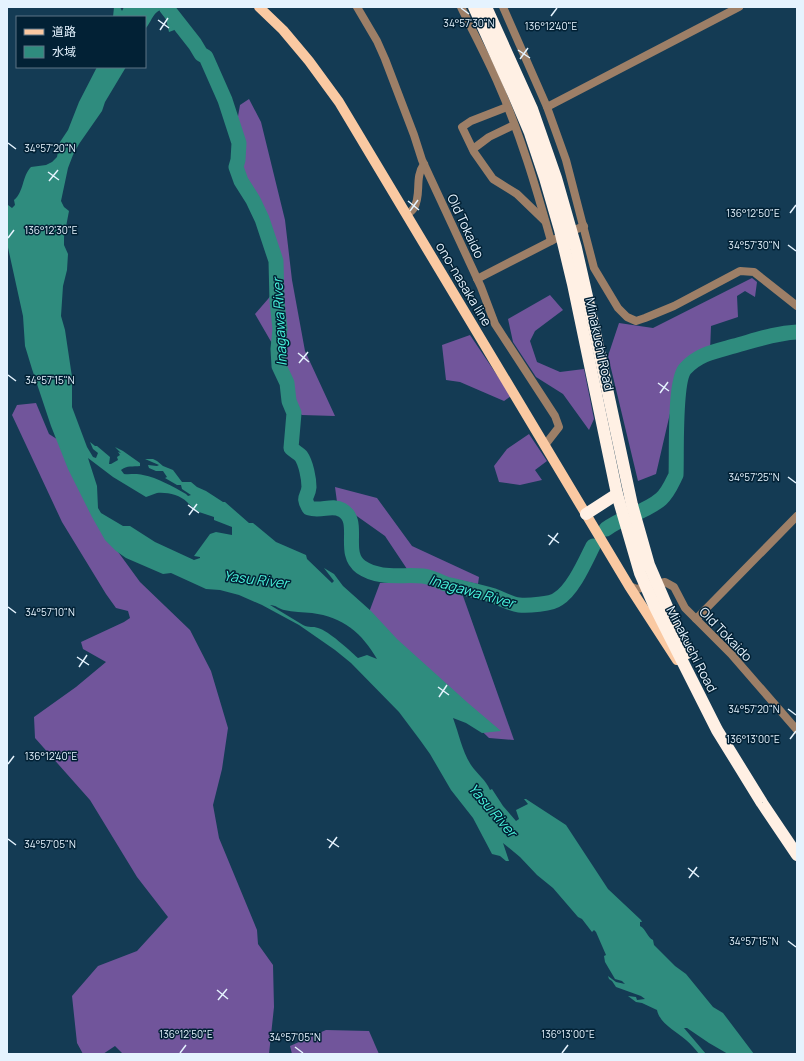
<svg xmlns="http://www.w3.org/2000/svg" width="804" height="1061" font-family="Manrope,'Noto Sans JP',sans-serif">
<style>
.forest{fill:#71559b}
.water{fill:#2f8c7e;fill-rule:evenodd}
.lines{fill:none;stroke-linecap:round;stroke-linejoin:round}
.river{stroke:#2f8c7e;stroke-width:15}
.minor{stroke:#9d7f67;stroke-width:8}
.major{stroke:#fac9a2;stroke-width:10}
.highway{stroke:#fff0e4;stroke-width:12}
.ticks{fill:none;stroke:#e5f3fe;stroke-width:1.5}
.labels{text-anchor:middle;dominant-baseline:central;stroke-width:3;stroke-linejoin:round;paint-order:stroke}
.street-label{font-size:13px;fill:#e5f3fe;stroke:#022135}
.water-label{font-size:14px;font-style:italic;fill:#48f4db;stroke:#022135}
.ticks-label{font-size:10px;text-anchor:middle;fill:#e5f3fe;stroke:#022135;stroke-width:3;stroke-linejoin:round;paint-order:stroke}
</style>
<rect width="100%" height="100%" fill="#143b54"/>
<!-- forest -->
<g class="forest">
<polygon points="249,99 261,122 285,220 292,280 305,351 335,416 302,415 284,402 284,364 255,314 268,299 280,283 272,241 241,169 237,122 240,105"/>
<polygon points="752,278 757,282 755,297 745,291 737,296 738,317 711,326 710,351 680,370 656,474 638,481 608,356 619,323 653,328"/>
<polygon points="550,295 563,310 535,331 530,341 537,362 560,372 584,369 594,419 589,430 563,394 536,377 513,342 508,319"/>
<polygon points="470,335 511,396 504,401 460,382 446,380 442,345"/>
<polygon points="36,403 49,434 66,445 105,534 140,582 190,630 211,671 228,728 222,769 213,805 219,838 257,930 258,944 273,965 274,1007 269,1054 123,1054 115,1046 103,1054 83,1054 77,1043 72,996 98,966 137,951 168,917 137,877 90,800 35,738 34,717 76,687 106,662 83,649 81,642 124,622 130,618 128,611 116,608 106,594 62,522 12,415 17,405"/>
<polygon points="529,434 547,461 535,470 542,480 520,485 499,482 494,466 507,449"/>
<polygon points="335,487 377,498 412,546 479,577 478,584 407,569 385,536 337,502"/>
<polygon points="380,583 425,583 463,596 514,740 489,738 420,672 368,615"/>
<polygon points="326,1030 369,1031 379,1054 292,1054 290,1046"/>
</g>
<!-- water -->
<g class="water">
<path d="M114,7h6l2,4 2,-4h48l18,30 -13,-8 -8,3 -3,-13 -6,-9c-8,4 -9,13 -15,19v-12h-32z"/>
<path d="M97,67h29l-21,35 -3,9 -23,33 -6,11 -5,13 -7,33 3,6 5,4 -5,26v8l4,9 -1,16 -4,16 -2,30 4,14 7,47v30l15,40 6,10 3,1 2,-5 -5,-4 -3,-7 5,4h2l13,11 -1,7h2l7,-4 -1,-3 3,-2 -2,-3 3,1 -6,-6 8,4 17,12v3c-7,1 -13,-1 -19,4l3,4c6,1 11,-1 19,1 15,3 29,11 43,19l2,2 3,-1 -9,-6 -1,-4h-4l-12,-7 2,-1 -4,-6h-7l-7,-3 -1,-3 9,1 2,-1 -14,-6h8l4,2 6,5 10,4 9,12h9l6,5 9,4 17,11h2l24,21h4l23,19 30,13 1,4 25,24 2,-2 -10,-13 10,6 9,12 28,25 26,28 71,64 33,28 -19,2 -16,-10 -13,-5c6,16 9,33 18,47 6,9 15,15 19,25l2,-1 11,17 13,15 3,-2 -3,-9 12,-6 -4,-5h2l40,26 42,64 33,31 1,2h-2v4c6,3 7,11 13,14l1,5 21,21 11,8 27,33 10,6 31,41h-26l-19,-11 -22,-15h-3l22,26h-7c-4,-5 -8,-10 -13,-14 -10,-9 -26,-16 -29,-30l-15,-7 -6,-1 -8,-6 8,1 1,3 8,-1 -4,-3 -25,-9 -4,-6 -3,-2 -1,-3 8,6 9,2 -3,-3 -7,-2 -10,-17 -1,-6 2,-1 -10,-23 -2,-2 -2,2 -10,-13 -4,-2 -25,-29 -16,-13 -17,-18 -17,-14 6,18h-3l-6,-5 -8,-2 -19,-36 -22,-28 -21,-36 -10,-14 -21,-28 -48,-49 -16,-13 -36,-25 -37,-20 -23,-10 -19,-5 -14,-1 -35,-16 -8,1 -37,-16 -10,-7 -11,-11 -13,-23 -24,-48 -17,-43 -19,-57 -7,-23 -2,-30 -16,-73v-37l1,-1 4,3 3,-3 -1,-5c10,-8 8,-24 17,-33l15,-2 6,-3 5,-5 3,-15 8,-12 11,-28zM88,458l25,19 33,20c4,-1 7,-3 11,-4 10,-1 23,2 30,9 4,4 7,7 12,10 5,2 10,3 15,5v3l18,7v8l-16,-3 -6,2 -16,22 6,1v1l-6,2 -39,-18 -25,-16h-7l-22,-13 -3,-5 -1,-22zM270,605c6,0 9,4 14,5 9,2 19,2 28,3 31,4 50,20 65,46l-10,-4 -9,3c-9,-8 -29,-27 -40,-30 -5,-2 -9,0 -15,-3z"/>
</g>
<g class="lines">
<!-- river -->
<g class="river">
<path d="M166,7l29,37 6,10 5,3 19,43 14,43 -1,17 -2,7 5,14 12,19 9,19 14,42 1,40 3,28 -2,20 1,17 8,17 2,18 5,12 -3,35c3,3 7,5 10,8 5,7 8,23 8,31 -1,11 -7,9 0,21 12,4 23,-4 33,2 20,11 -1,43 19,57 19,13 41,7 62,9 8,1 16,5 23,8 16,4 32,7 48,12 8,3 17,8 25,9 8,1 33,-1 39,-6 15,-9 27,-37 35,-53"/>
<path d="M606,529c17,-13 39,-16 55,-30 7,-6 11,-16 15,-24 1,-21 -2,-93 9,-106 13,-15 31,-18 49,-23 22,-6 41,-13 63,-14"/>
</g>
<!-- minor -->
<g class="minor">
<polyline points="357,7 377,41 385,59 414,135 422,160 481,287 495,324 555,416 559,427 545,445"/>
<path d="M461,7c12,25 25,49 36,74 23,52 39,106 54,160"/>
<polyline points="503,7 547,107 566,160 594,268 618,308 627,317 636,321 645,318 674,306 740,271 754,272 797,306"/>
<polyline points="507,107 471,121 462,127 474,152 493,179 517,194 545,221"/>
<polyline points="547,107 739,7"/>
<polyline points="473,149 489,137 514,125"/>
<path d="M407,215c2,-2 5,-4 7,-7 8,-14 0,-30 10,-44"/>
<polyline points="577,229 584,226"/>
<polyline points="477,279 555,239"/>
<polyline points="629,586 637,589 665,582 674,587 685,608 731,654 797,730"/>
<polyline points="696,619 797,516"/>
</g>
<!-- major -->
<polyline class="major" points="259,7 283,30 309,61 339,102 629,586 677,660"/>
<!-- highway -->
<g class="highway">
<polyline points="474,7 513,93 530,133 545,178 560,230 573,284 617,494 640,573 654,605 717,730 762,803 797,855"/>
<polyline points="486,7 532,109 556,178 576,248 591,314 632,505 649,565 687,653"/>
<polyline points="586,514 617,494"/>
</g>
</g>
<!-- ticks -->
<path class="ticks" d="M461,8l8,6M551,16l6,-8M158,20l11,8M160,30l8,-12M518,50l12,8M520,59l8,-11M8,143l8,6M48,172l11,8M49,181l9,-11M408,201l11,9M410,211l8,-11M790,213l6,-8M8,238l6,-8M788,245l8,6M298,353l11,9M299,363l9,-11M8,375l8,6M658,383l11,8M660,393l8,-11M788,477l8,6M188,505l11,8M189,515l8,-11M548,535l11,8M549,545l9,-12M8,607l8,6M77,657l12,8M79,667l8,-12M438,687l11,8M439,697l8,-12M788,709l8,6M790,739l6,-8M8,764l6,-8M8,839l8,6M327,839l12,8M329,848l8,-11M688,868l11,9M689,878l8,-11M788,941l8,6M217,990l11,9M218,1000l9,-11M295,1047l8,6M180,1053l6,-8M562,1053l6,-8"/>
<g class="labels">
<!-- street labels -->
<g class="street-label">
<text transform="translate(466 226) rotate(65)">Old Tokaido</text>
<text transform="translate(464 284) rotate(59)">ono-nasaka line</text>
<text transform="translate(600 344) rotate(78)">Minakuchi Road</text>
<text transform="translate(726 634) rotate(46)">Old Tokaido</text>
<text transform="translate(692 649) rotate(63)">Minakuchi Road</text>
</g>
<!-- water labels -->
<g class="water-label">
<text transform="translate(279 322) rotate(-93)">Inagawa River</text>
<text transform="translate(256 579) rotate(7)">Yasu River</text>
<text transform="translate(472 591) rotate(16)">Inagawa River</text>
<text transform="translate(493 810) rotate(49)">Yasu River</text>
</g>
</g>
<g class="ticks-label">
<text x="469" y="27">34°57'30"N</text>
<text x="551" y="30">136°12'40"E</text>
<text x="50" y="152">34°57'20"N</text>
<text x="753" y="217">136°12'50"E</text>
<text x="51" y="234">136°12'30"E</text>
<text x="754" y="249">34°57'30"N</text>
<text x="50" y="384">34°57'15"N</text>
<text x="754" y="481">34°57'25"N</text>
<text x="50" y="616">34°57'10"N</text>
<text x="754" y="713">34°57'20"N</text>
<text x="753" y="743">136°13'00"E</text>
<text x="51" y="760">136°12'40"E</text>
<text x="50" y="848">34°57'05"N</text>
<text x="754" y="945">34°57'15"N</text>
<text x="186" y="1038">136°12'50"E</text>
<text x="568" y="1038">136°13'00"E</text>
<text x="295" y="1041">34°57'05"N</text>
</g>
<!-- border -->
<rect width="804" height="1061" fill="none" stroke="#e5f3fe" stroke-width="16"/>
<!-- legend -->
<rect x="16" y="16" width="130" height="52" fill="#022135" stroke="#5d7585"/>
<rect x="24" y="29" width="20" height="6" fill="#fac9a2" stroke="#5d7585"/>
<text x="52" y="36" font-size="12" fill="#e5f3fe">道路</text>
<rect x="24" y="46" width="20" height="12" fill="#2f8c7e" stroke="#5d7585"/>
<text x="52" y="56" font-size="12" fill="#e5f3fe">水域</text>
</svg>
